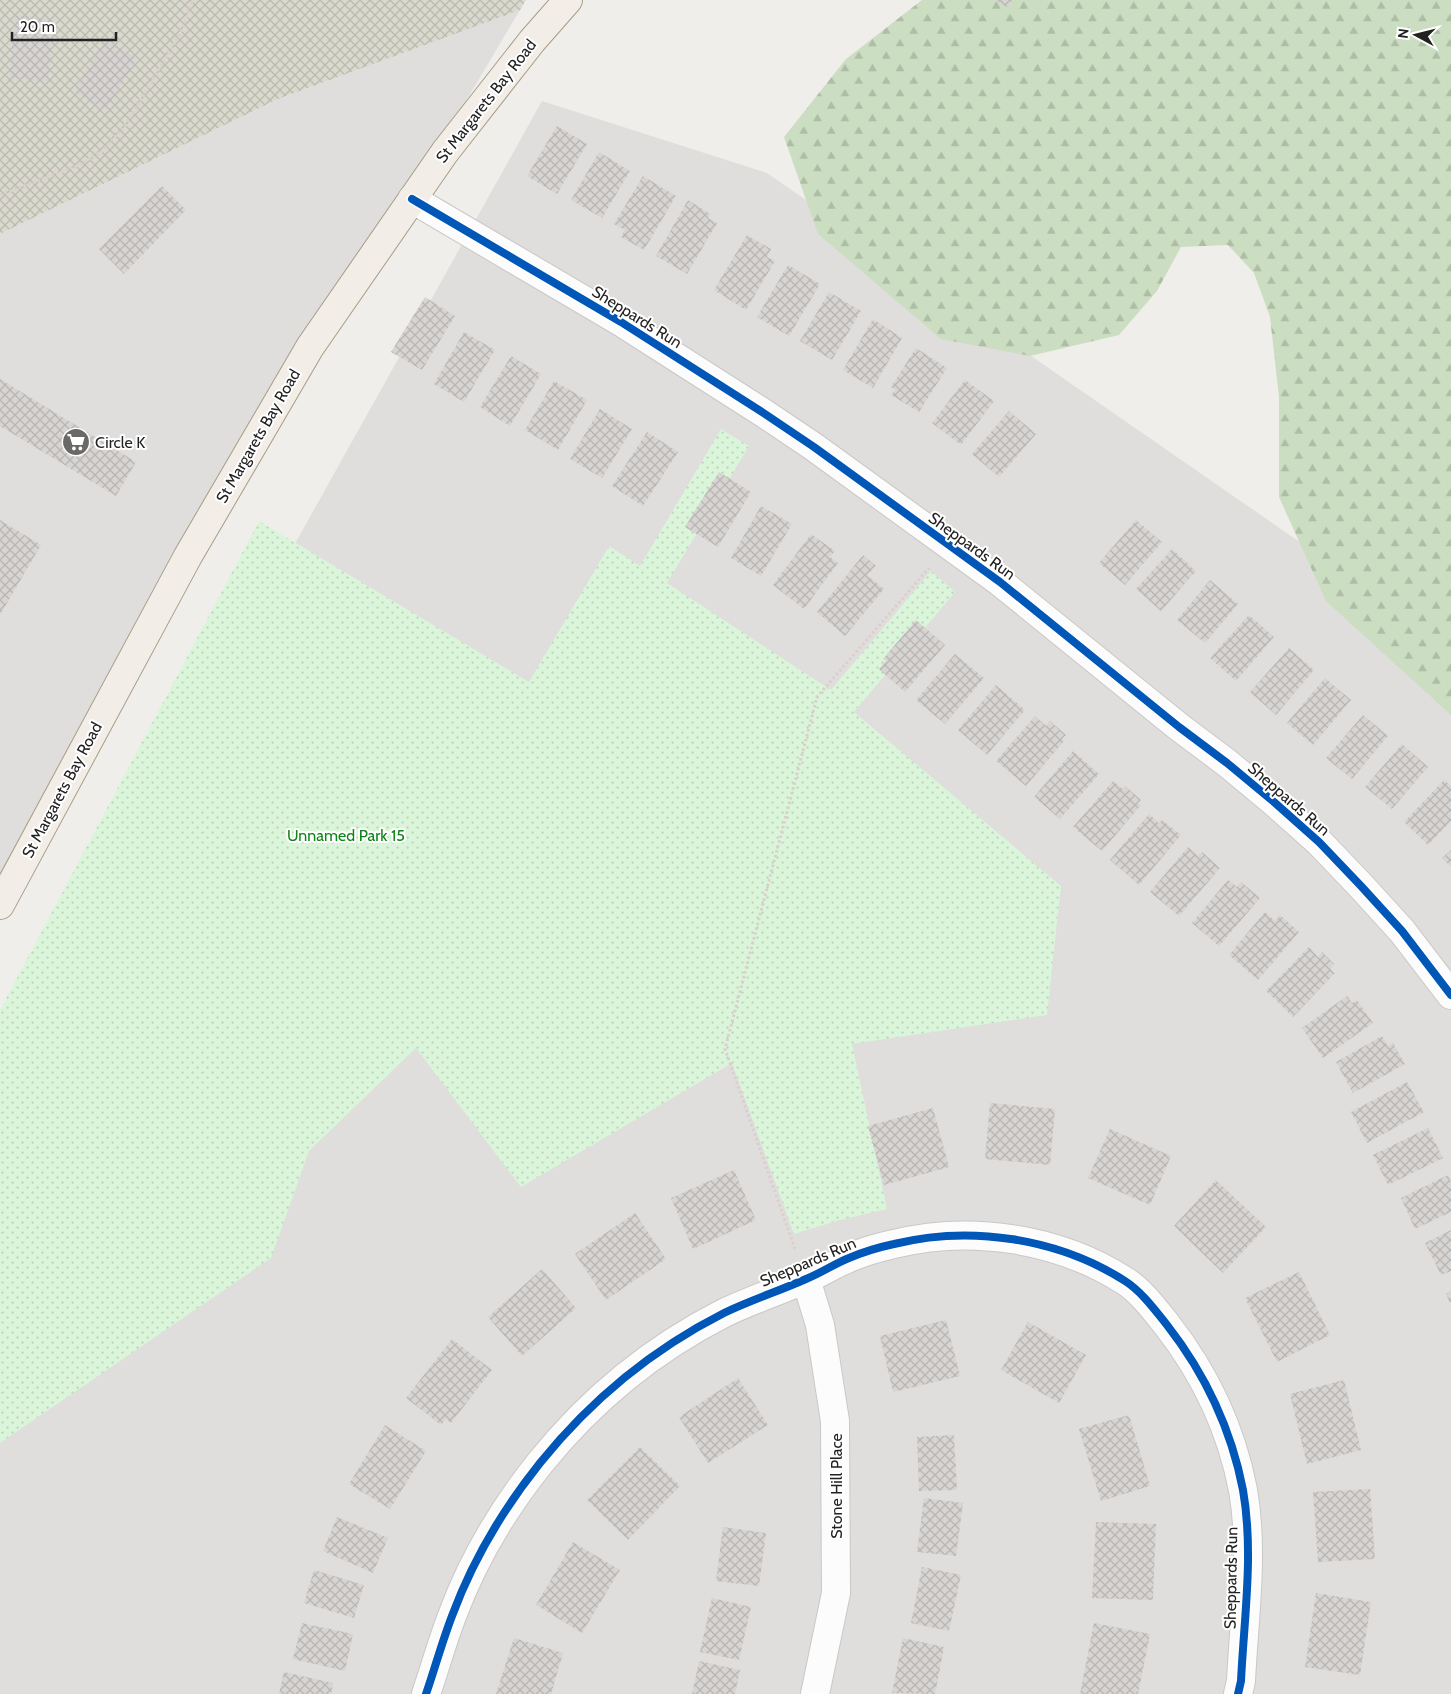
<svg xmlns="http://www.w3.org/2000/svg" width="1451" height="1694" font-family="Cabin,sans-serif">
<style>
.residential{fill:#dfdedc}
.construction{fill:url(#construction-cross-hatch)}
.forest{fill:url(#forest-firs)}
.park{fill:url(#park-dots)}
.building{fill:url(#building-cross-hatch)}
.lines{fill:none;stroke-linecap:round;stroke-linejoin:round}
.street-casing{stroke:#c9c8c7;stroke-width:30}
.primary-casing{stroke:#a79c86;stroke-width:30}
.path{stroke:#dccecd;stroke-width:3;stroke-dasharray:2.5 2.5;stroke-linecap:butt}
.street{stroke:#fdfcfc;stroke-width:28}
.primary{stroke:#f3ede7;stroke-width:28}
.cycleway-casing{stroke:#fff;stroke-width:11}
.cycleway{stroke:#0057b8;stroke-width:8}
.labels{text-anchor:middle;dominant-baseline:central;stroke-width:4;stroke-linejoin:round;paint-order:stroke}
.street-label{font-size:16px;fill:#222;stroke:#fff}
.poi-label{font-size:16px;fill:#222;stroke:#fff;text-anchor:start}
.park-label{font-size:16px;fill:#0c8416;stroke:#fff}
</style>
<defs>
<pattern id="construction-cross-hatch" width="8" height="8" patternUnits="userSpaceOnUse" patternTransform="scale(1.25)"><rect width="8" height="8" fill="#d9d9cd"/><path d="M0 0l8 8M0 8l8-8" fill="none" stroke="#babab0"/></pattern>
<pattern id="forest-firs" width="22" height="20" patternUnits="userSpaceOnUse" patternTransform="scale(1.25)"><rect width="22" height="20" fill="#cbdec1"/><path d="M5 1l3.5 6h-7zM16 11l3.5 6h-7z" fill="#aebea6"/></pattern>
<pattern id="park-dots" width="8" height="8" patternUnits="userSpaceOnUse" patternTransform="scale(1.25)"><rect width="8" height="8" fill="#daf5da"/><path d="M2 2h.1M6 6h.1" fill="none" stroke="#bbd2bb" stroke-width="1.8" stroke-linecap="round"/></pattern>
<pattern id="building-cross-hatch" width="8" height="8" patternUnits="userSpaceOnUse" patternTransform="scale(1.25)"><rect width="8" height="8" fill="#d7d4d2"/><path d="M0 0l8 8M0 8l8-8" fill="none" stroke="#b8b6b4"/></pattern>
</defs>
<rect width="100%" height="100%" fill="#f0eeeb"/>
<!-- residential -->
<g class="residential">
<polygon points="520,10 0,887 0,234 278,99"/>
<polygon points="542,101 767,173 1382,599 1451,698 1451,1694 0,1694 0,1079 123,852"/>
</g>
<!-- construction -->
<polygon class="construction" points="0,0 526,0 520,10 278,99 0,234"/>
<!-- forest -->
<polygon class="forest" points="922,0 1451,0 1451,715 1326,601 1279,497 1279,397 1270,317 1254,273 1228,245 1181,247 1157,291 1119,335 1030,356 941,339 818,234 784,137 846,59"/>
<!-- park -->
<polygon class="park" points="721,429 749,446 667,583 831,690 931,571 955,592 854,712 1061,886 1047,1015 852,1044 887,1209 840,1220 794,1234 732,1063 521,1187 416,1048 309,1151 271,1258 0,1443 0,1010 259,521 529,682 609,546 640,566"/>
<!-- building -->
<g class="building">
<polygon points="996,0 1012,0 1007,7"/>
<polygon points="16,15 55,20 48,82 9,77"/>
<polygon points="105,40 137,58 106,110 74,92"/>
<polygon points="557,126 587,144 557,194 527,176"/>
<polygon points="599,152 630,171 602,218 571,200"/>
<polygon points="643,176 676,196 644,250 621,237 625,230 614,224"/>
<polygon points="162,186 186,210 124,274 99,249"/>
<polygon points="688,200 710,214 708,218 717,223 687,274 656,256"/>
<polygon points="747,235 771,249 767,257 775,261 746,310 714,290"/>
<polygon points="788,265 820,284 789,336 757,317"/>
<polygon points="829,292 861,311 832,360 800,341"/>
<polygon points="425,297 455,316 422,370 391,352"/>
<polygon points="873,319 902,338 873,388 843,370"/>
<polygon points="464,332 495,350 464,402 434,384"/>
<polygon points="916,348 947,368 919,412 891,395 895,390 891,387"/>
<polygon points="511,356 541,374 510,426 480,407"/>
<polygon points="0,379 136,462 116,496 0,426"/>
<polygon points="965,380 994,401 961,445 932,423"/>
<polygon points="554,381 587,400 558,450 525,430"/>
<polygon points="600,409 632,429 602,478 570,459"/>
<polygon points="1009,411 1036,434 999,477 972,454"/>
<polygon points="647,432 678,452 643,506 612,486"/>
<polygon points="719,472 751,492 718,547 685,527"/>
<polygon points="761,506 792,524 761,576 731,558"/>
<polygon points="0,520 41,545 0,615"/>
<polygon points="1136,520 1162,542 1125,585 1099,563"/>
<polygon points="811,534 835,551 830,557 838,563 804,609 773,585"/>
<polygon points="1172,549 1196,571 1161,611 1136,589"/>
<polygon points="863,555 876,566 867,575 884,589 845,636 817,612"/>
<polygon points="1210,580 1238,604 1205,643 1177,620"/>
<polygon points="1249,615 1274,637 1236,681 1210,658"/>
<polygon points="916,620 945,645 905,692 879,669 886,661 883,659"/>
<polygon points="1289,648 1314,670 1276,715 1250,692"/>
<polygon points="955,654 984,678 945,724 916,700"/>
<polygon points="1325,678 1351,700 1313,745 1287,723"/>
<polygon points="996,685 1025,710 987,755 958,730"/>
<polygon points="1363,715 1388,736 1352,779 1326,758"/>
<polygon points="1035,716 1046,726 1050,721 1066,735 1062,739 1064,741 1026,786 996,761"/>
<polygon points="1402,744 1428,767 1392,809 1365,787"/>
<polygon points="1073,751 1099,774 1060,819 1034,797"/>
<polygon points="1444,780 1451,786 1451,821 1428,845 1404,822"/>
<polygon points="1113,781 1123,789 1125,786 1141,800 1138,803 1141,805 1102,851 1073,827"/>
<polygon points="1149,814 1159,823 1162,820 1181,835 1139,885 1110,860"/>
<polygon points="1188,847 1198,856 1202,852 1220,868 1179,916 1150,892"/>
<polygon points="1451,850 1451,867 1442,858"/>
<polygon points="1228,880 1237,887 1241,882 1260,898 1219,946 1192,923"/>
<polygon points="1265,912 1275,921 1280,915 1299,932 1258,980 1229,955"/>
<polygon points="1309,947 1318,957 1322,952 1334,964 1330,969 1335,973 1293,1017 1266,991"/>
<polygon points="1347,996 1352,1003 1357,1000 1373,1023 1323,1058 1302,1028"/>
<polygon points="1382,1036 1388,1046 1393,1043 1405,1064 1353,1093 1336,1062"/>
<polygon points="1407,1082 1424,1112 1367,1143 1351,1112"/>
<polygon points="990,1103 1055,1109 1050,1165 985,1159"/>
<polygon points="933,1108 949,1167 884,1185 868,1126"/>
<polygon points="1428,1128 1443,1158 1388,1185 1373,1155"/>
<polygon points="1110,1129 1171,1156 1150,1205 1088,1178"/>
<polygon points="734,1170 756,1220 693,1249 671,1198"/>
<polygon points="1448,1175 1451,1182 1451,1212 1415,1229 1401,1198"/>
<polygon points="1216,1180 1266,1227 1223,1273 1174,1226"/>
<polygon points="635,1213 666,1259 606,1300 575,1254"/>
<polygon points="1451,1230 1451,1271 1441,1275 1425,1243"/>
<polygon points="542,1269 576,1308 522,1356 488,1317"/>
<polygon points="1299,1272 1330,1335 1277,1362 1245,1298"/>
<polygon points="1451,1291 1451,1305 1446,1294"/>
<polygon points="946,1320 960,1376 893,1392 880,1336"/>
<polygon points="1028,1322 1086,1355 1059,1403 1001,1370"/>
<polygon points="452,1339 492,1370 451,1423 446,1419 441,1425 406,1398"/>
<polygon points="738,1378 768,1425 708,1463 679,1417"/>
<polygon points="1344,1380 1361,1450 1307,1464 1290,1394"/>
<polygon points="1129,1415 1150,1486 1101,1501 1079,1429"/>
<polygon points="385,1425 426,1451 390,1509 349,1484"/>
<polygon points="954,1435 957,1490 919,1491 917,1437"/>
<polygon points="640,1447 680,1486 628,1540 587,1500"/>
<polygon points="1370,1489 1375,1559 1318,1562 1313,1492"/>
<polygon points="924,1498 963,1503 956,1556 917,1552"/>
<polygon points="337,1517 388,1538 373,1573 323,1551"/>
<polygon points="1096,1522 1156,1524 1153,1600 1092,1598"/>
<polygon points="723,1527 766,1533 759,1586 716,1581"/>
<polygon points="573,1542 620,1570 582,1633 536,1605"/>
<polygon points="922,1567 961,1575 949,1631 911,1623"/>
<polygon points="314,1570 364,1585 354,1618 304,1603"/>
<polygon points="1316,1593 1371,1602 1360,1675 1305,1667"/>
<polygon points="712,1598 751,1607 739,1660 700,1652"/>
<polygon points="302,1623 353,1634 345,1671 293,1659"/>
<polygon points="1094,1623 1150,1634 1138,1694 1080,1694"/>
<polygon points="514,1638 563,1653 551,1694 496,1694"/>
<polygon points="903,1638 944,1647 935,1694 892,1693"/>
<polygon points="699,1661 740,1670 735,1694 692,1694"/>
<polygon points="284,1672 333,1683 331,1694 279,1694"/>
</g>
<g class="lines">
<!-- street casing -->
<g class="street-casing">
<g id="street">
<polyline points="412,199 621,322 765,414 814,447 1000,582 1179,727 1227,763 1274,802 1319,842 1361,886 1402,931 1451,995"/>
<polyline points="806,1279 820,1325 835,1421 836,1593 815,1694"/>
<path d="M426,1694c9,-26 16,-52 26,-78 20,-54 52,-108 88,-153 50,-62 113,-114 184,-150 27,-13 55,-22 82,-34 15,-6 28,-15 43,-21 14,-6 31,-11 45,-14 76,-19 164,-6 231,37 16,10 30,29 42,44 39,50 64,103 76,165 11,63 1,128 -2,191l-3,13"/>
</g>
</g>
<!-- primary casing -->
<g class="primary-casing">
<polyline id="primary" points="0,905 188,556 310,347 445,152 532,41 568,0"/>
</g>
<!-- path -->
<g class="path">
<polyline points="0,195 79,165 101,152 125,126 180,34 189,11 192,0"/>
<polyline points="795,1249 725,1049 817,697 929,568"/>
</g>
<!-- street -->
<use href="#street" class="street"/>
<!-- primary -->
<use href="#primary" class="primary"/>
<!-- cycleway casing -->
<g class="cycleway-casing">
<g id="cycleway">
<polyline points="412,199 621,322 765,414 814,447 1000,582 1179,727 1227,763 1274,802 1319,842 1361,886 1402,931 1451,995"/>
<path d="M426,1694c9,-26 16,-52 26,-78 20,-54 52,-108 88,-153 50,-62 113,-114 184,-150 27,-13 55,-22 82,-34 15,-6 28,-15 43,-21 14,-6 31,-11 45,-14 76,-19 164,-6 231,37 16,10 30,29 42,44 39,50 64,103 76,165 11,63 1,128 -2,191l-3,13"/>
</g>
</g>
<!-- cycleway -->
<use href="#cycleway" class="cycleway"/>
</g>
<!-- icons -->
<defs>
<g id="supermarket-disc" transform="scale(1.4375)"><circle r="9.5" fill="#6a6968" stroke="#fff"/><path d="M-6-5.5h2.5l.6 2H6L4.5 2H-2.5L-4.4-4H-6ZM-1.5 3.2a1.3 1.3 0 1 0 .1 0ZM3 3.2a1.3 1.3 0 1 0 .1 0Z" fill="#fff"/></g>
</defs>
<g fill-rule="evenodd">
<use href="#supermarket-disc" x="76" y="442"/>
</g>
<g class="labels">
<!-- street labels -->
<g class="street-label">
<text transform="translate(486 101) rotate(-52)">St Margarets Bay Road</text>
<text transform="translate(637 317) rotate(32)">Sheppards Run</text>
<text transform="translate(258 436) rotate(-60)">St Margarets Bay Road</text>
<text transform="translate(972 546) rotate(36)">Sheppards Run</text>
<text transform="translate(62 790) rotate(-62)">St Margarets Bay Road</text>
<text transform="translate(1289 799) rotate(41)">Sheppards Run</text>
<text transform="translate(808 1262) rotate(-23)">Sheppards Run</text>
<text transform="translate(836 1486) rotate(-90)">Stone Hill Place</text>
<text transform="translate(1231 1578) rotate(-89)">Sheppards Run</text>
</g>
<!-- poi labels -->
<g class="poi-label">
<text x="95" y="442">Circle K</text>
</g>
<!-- park labels -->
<g class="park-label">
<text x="346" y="835">Unnamed Park 15</text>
</g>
</g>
<!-- north arrow -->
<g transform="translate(1416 35) rotate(277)" stroke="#ffffff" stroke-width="4" paint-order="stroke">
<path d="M0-4L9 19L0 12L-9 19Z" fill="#222222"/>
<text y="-8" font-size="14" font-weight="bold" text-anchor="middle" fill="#222222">N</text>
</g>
<!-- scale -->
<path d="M12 32v8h104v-8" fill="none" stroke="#222222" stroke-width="2.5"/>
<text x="20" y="32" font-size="15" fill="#222222" stroke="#ffffff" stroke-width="4" paint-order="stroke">20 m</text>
</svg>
